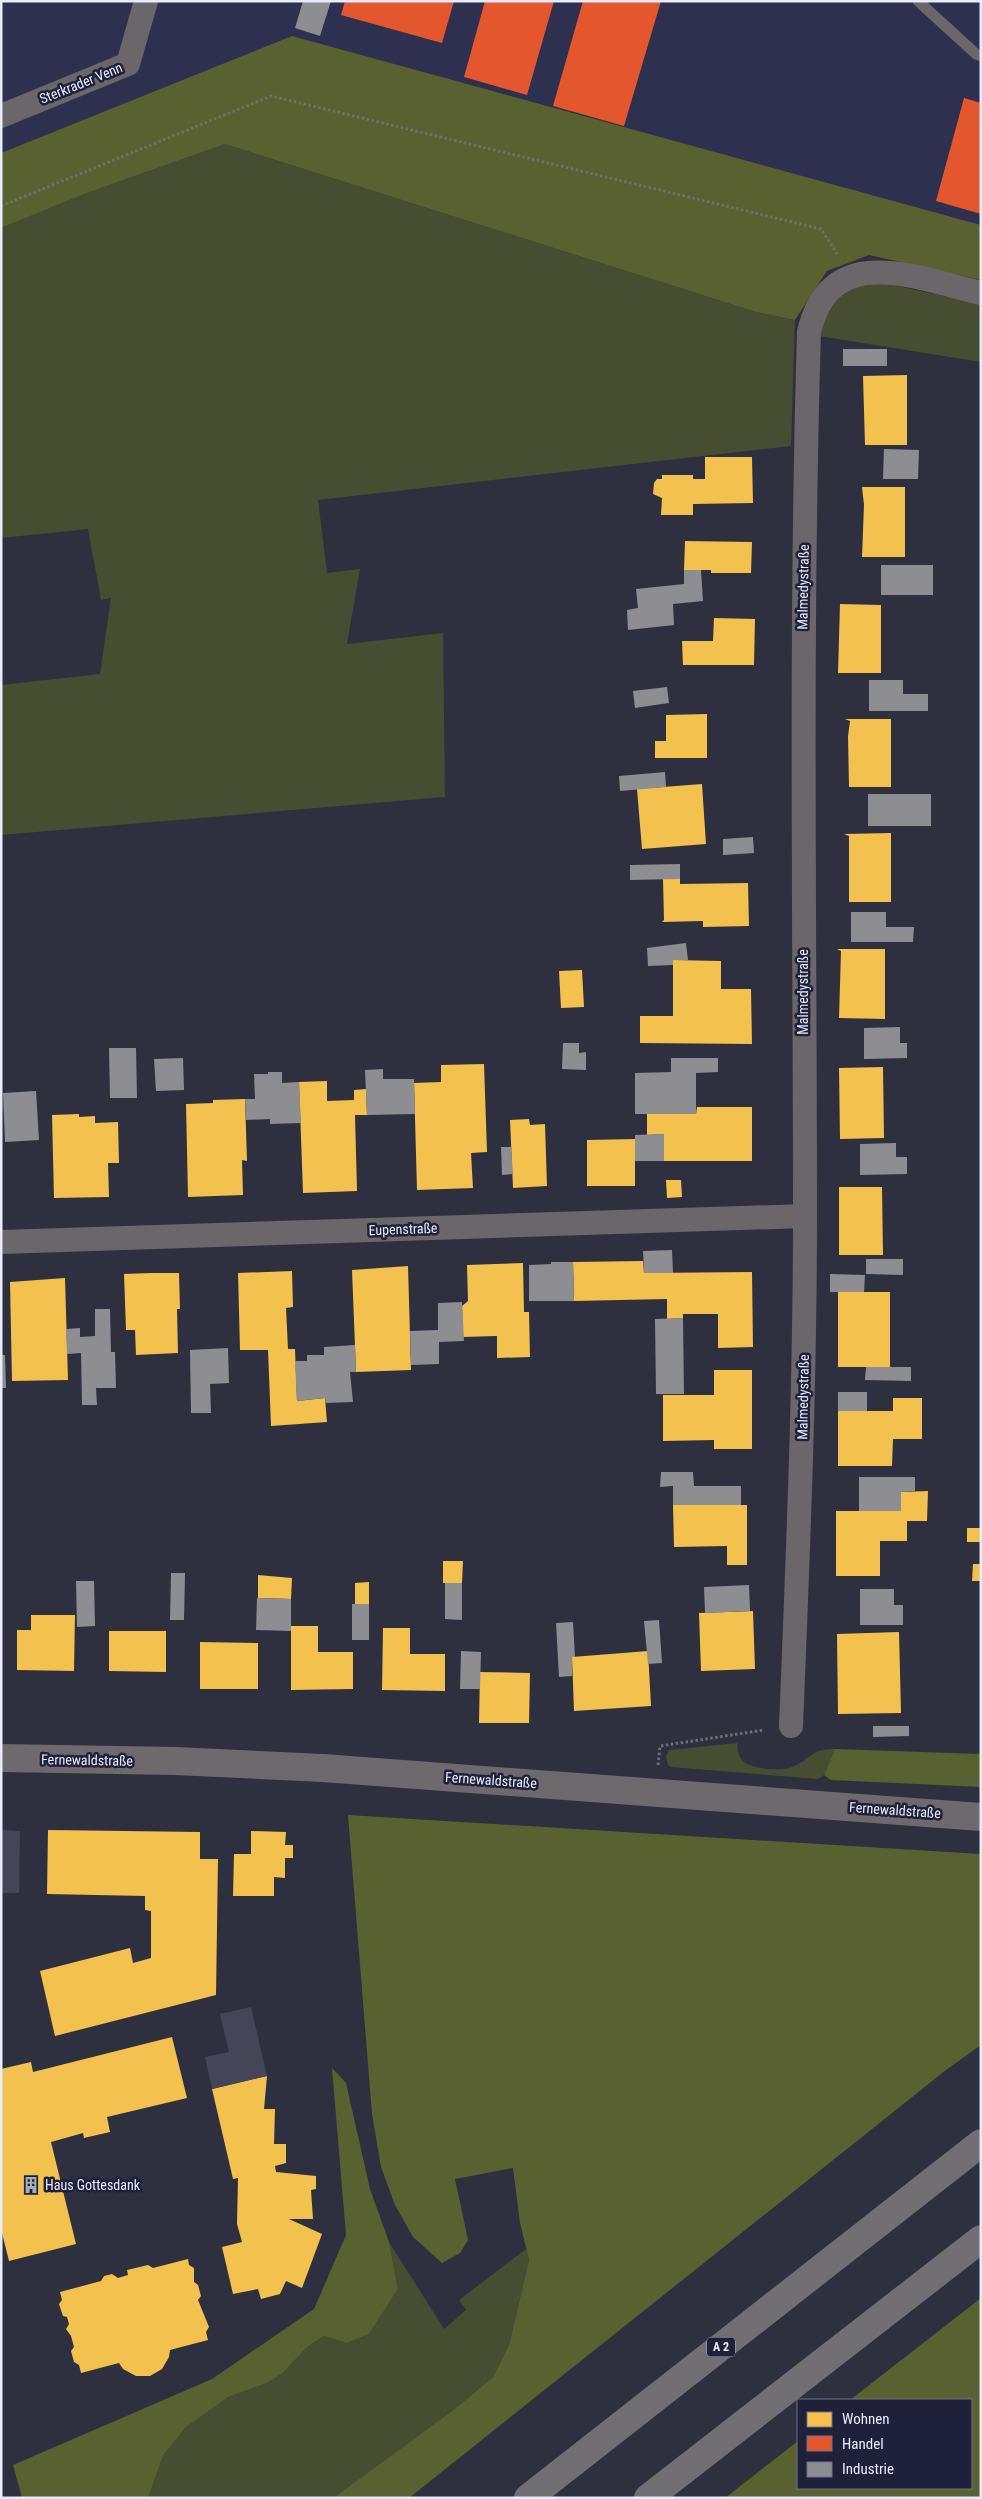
<svg xmlns="http://www.w3.org/2000/svg" width="982" height="2499" font-family="'Roboto Condensed',sans-serif">
<style>
.built{fill:#2d304e}
.green{fill:#474d30}
.forest{fill:#58612f}
.homes{fill:#f2c14e}
.shops{fill:#e4572e}
.industry{fill:#8d8d92}
.building{fill:#444556}
.lines{fill:none;stroke-linecap:round;stroke-linejoin:round}
.path{stroke:#6f6e73;stroke-width:3;stroke-dasharray:2.5 2.5;stroke-linecap:butt}
.lane{stroke:#6a6669;stroke-width:11}
.street{stroke:#6a6669;stroke-width:24}
.secondary{stroke:#6d696d;stroke-width:28}
.highway{stroke:#716e74;stroke-width:28}
.labels{text-anchor:middle;dominant-baseline:central;stroke-width:5;stroke-linejoin:round;paint-order:stroke}
.shield{fill:#1f213a;stroke:#acaec2;stroke-width:1}
.shield-label{font-size:12px;font-weight:bold;fill:#e8ebfc}
.street-label{font-size:14px;fill:#e8ebfc;stroke:#1f213a}
.poi-label{font-size:14px;fill:#e8ebfc;stroke:#1f213a;text-anchor:start}
</style>
<rect width="100%" height="100%" fill="#2e303f"/>
<!-- built -->
<polygon class="built" points="1,1 981,1 981,225 292,36 1,153"/>
<!-- green -->
<g class="green">
<polygon points="225,144 756,312 795,320 791,446 318,500 327,573 360,569 347,644 443,633 445,797 1,835 1,685 100,674 111,598 101,600 88,529 1,538 1,228 87,193"/>
<path d="M879,282l102,22v58l-162,-26c11,-33 23,-50 60,-54z"/>
<path d="M737,1743c1,6 1,14 6,18 8,8 36,10 46,7 22,-7 20,-20 46,-19l-11,26 -6,4 -147,-12 -3,-2 -2,-9 3,-6z"/>
<polygon points="389,2242 444,2329 466,2310 459,2300 526,2249 529,2260 509,2345 493,2377 452,2411 333,2498 148,2498 163,2456 185,2428 228,2397 267,2383 283,2373 307,2347 324,2336 347,2343 369,2334 398,2289"/>
</g>
<!-- forest -->
<g class="forest">
<polygon points="292,36 981,225 981,280 869,255 827,271 795,320 756,312 225,144 87,193 1,228 1,153"/>
<polygon points="835,1749 981,1754 981,1787 831,1780 824,1775"/>
<polygon points="348,1815 981,1854 981,2045 946,2070 409,2498 333,2498 452,2411 493,2377 509,2345 529,2260 520,2223 513,2168 455,2179 468,2240 460,2253 442,2263 413,2237 395,2205 381,2167 372,2114"/>
<polygon points="332,2068 346,2083 370,2189 389,2242 398,2289 369,2334 347,2343 324,2336 307,2347 283,2373 267,2383 228,2397 185,2428 163,2456 148,2498 22,2498 13,2465 212,2379 314,2309 346,2235"/>
<polygon points="981,2298 981,2498 725,2498 798,2441 798,2488 971,2488 971,2400 850,2400"/>
</g>
<!-- homes -->
<g class="homes">
<polygon points="907,375 907,445 865,445 863,376"/>
<polygon points="705,457 752,457 753,503 693,504 693,515 661,515 662,498 653,494 654,483 657,479 662,479 662,475 693,475 693,479 705,479"/>
<polygon points="862,487 905,487 905,557 862,557 864,505"/>
<polygon points="685,541 752,542 751,573 711,573 711,570 684,570"/>
<polygon points="840,604 881,605 881,673 838,673"/>
<polygon points="714,618 755,619 754,665 683,665 682,641 713,641"/>
<polygon points="707,714 707,758 655,758 655,741 666,741 666,715"/>
<polygon points="845,719 891,719 891,787 849,787 848,736 850,721"/>
<polygon points="702,784 706,844 642,849 637,789"/>
<polygon points="891,833 891,902 849,902 849,836 844,834"/>
<polygon points="663,879 680,879 680,884 748,883 749,926 703,927 703,921 662,922 664,920"/>
<polygon points="837,949 885,949 885,1019 839,1018 841,951"/>
<polygon points="673,960 721,961 721,989 751,989 752,1044 640,1043 640,1016 673,1016"/>
<polygon points="582,970 584,1007 561,1008 559,971"/>
<polygon points="484,1064 487,1152 471,1153 473,1188 417,1190 414,1083 441,1082 441,1065"/>
<polygon points="883,1067 884,1138 840,1139 839,1068"/>
<polygon points="327,1081 327,1101 354,1100 354,1090 366,1089 367,1115 355,1115 357,1191 303,1193 299,1082"/>
<polygon points="245,1099 247,1161 242,1160 243,1195 188,1197 186,1104 213,1103 213,1100"/>
<polygon points="697,1107 752,1107 752,1161 664,1161 664,1134 647,1135 647,1114 696,1114"/>
<polygon points="79,1114 79,1117 95,1116 95,1123 118,1122 119,1163 108,1163 109,1197 54,1198 52,1115"/>
<polygon points="529,1119 530,1125 545,1124 547,1186 513,1188 510,1120"/>
<polygon points="635,1139 635,1186 587,1186 587,1140"/>
<polygon points="666,1180 681,1180 682,1197 667,1198"/>
<polygon points="839,1187 882,1187 883,1255 839,1255"/>
<polygon points="643,1261 644,1273 752,1272 753,1347 718,1348 718,1314 683,1314 683,1318 667,1319 667,1299 574,1301 573,1262"/>
<polygon points="523,1263 524,1312 529,1312 530,1357 497,1358 497,1336 463,1337 462,1306 468,1301 467,1265"/>
<polygon points="408,1266 411,1370 356,1372 352,1270"/>
<polygon points="292,1271 293,1307 286,1308 288,1349 295,1349 297,1401 325,1398 327,1422 271,1426 268,1350 240,1350 238,1273"/>
<polygon points="151,1273 179,1273 180,1309 177,1309 178,1353 136,1355 135,1330 126,1330 124,1274"/>
<polygon points="65,1278 68,1380 12,1381 10,1282"/>
<rect x="838" y="1292" width="52" height="75"/>
<polygon points="714,1370 752,1370 752,1449 714,1449 714,1440 663,1441 663,1395 714,1395"/>
<polygon points="893,1398 922,1398 922,1439 893,1439 892,1466 838,1466 838,1411 893,1411"/>
<polygon points="928,1491 927,1521 907,1521 907,1541 880,1541 880,1576 836,1576 836,1511 901,1511 901,1492"/>
<polygon points="673,1505 747,1505 747,1565 727,1565 727,1546 674,1547"/>
<rect x="967" y="1528" width="14" height="14"/>
<polygon points="443,1561 463,1561 462,1583 443,1583"/>
<polygon points="973,1564 981,1564 981,1581 972,1581"/>
<polygon points="258,1575 292,1578 291,1599 258,1598"/>
<polygon points="369,1582 369,1604 355,1604 355,1583"/>
<polygon points="753,1611 755,1669 701,1671 699,1613"/>
<polygon points="31,1615 75,1615 74,1671 17,1670 17,1630 31,1630"/>
<polygon points="291,1626 318,1626 318,1652 353,1652 353,1689 291,1690"/>
<polygon points="383,1628 410,1628 410,1654 445,1654 445,1691 382,1690"/>
<polygon points="109,1631 166,1631 166,1672 109,1671"/>
<polygon points="899,1632 901,1713 838,1714 837,1634"/>
<polygon points="200,1642 258,1643 258,1689 200,1689"/>
<polygon points="648,1651 651,1706 574,1711 572,1657"/>
<polygon points="480,1672 530,1673 529,1723 479,1723"/>
<polygon points="48,1830 200,1832 200,1859 218,1859 216,1995 55,2036 40,1971 130,1948 133,1963 151,1958 151,1911 145,1910 145,1896 47,1894"/>
<polygon points="251,1831 286,1832 285,1845 293,1845 293,1858 285,1858 285,1878 274,1877 274,1896 233,1896 234,1854 251,1854"/>
<polygon points="172,2037 187,2098 107,2117 110,2132 84,2138 83,2133 51,2142 76,2244 9,2261 1,2229 1,2069 31,2062 33,2072"/>
<polygon points="267,2076 264,2109 275,2109 274,2144 286,2144 286,2163 275,2166 276,2172 316,2176 316,2189 311,2190 313,2219 289,2219 322,2234 302,2288 286,2281 280,2294 261,2299 258,2289 233,2294 222,2247 242,2242 237,2224 238,2178 233,2179 212,2089"/>
<polygon points="188,2259 189,2265 194,2268 194,2282 198,2285 201,2296 198,2300 209,2327 206,2332 208,2340 170,2350 169,2357 162,2369 150,2376 136,2376 123,2369 119,2363 81,2373 79,2365 74,2362 71,2351 74,2347 71,2336 66,2329 69,2324 67,2317 63,2316 59,2304 62,2300 60,2292 101,2281 104,2276 112,2274 118,2278 128,2275 127,2270 148,2265 153,2268"/>
</g>
<!-- shops -->
<g class="shops">
<polygon points="345,1 454,1 442,43 341,15"/>
<polygon points="485,1 554,1 527,95 464,77"/>
<polygon points="583,1 661,1 624,126 553,106"/>
<polygon points="964,98 981,103 981,214 936,201"/>
</g>
<!-- industry -->
<g class="industry">
<polygon points="303,1 331,1 320,36 295,28"/>
<rect x="843" y="349" width="44" height="17"/>
<polygon points="884,449 919,450 918,479 883,479"/>
<rect x="881" y="565" width="52" height="30"/>
<polygon points="684,570 701,570 703,601 673,604 674,625 628,630 627,610 638,608 636,589 684,584"/>
<polygon points="869,680 903,680 903,694 928,694 928,711 869,711"/>
<polygon points="667,687 669,703 635,708 633,691"/>
<polygon points="665,772 666,787 620,791 619,776"/>
<rect x="868" y="794" width="63" height="32"/>
<polygon points="753,837 754,853 723,855 723,839"/>
<polygon points="680,864 680,879 630,880 630,865"/>
<polygon points="851,912 886,912 886,927 914,927 913,942 851,942"/>
<polygon points="686,943 688,960 673,960 673,965 648,966 647,948"/>
<polygon points="900,1027 900,1043 907,1043 907,1058 864,1059 864,1028"/>
<polygon points="563,1043 579,1043 579,1053 586,1052 586,1070 562,1069"/>
<polygon points="109,1048 136,1048 137,1098 110,1098"/>
<polygon points="183,1058 184,1090 156,1091 154,1059"/>
<polygon points="671,1058 718,1058 718,1072 696,1073 696,1114 635,1114 635,1073 671,1072"/>
<polygon points="383,1069 383,1079 414,1079 415,1114 367,1115 365,1070"/>
<polygon points="268,1072 282,1072 282,1083 299,1082 301,1123 270,1124 270,1119 246,1120 245,1099 255,1099 254,1074 268,1074"/>
<polygon points="36,1091 39,1140 5,1142 3,1093"/>
<polygon points="664,1134 664,1161 635,1161 635,1135"/>
<polygon points="896,1143 896,1157 907,1157 907,1174 860,1175 860,1144"/>
<polygon points="501,1147 511,1147 513,1174 502,1175"/>
<polygon points="672,1250 673,1273 644,1273 643,1251"/>
<polygon points="866,1259 903,1259 903,1275 866,1274"/>
<polygon points="551,1262 573,1262 574,1301 529,1301 529,1265 551,1264"/>
<polygon points="830,1274 865,1275 864,1292 830,1292"/>
<polygon points="462,1302 464,1341 439,1342 439,1364 411,1365 410,1331 438,1330 438,1303"/>
<polygon points="95,1309 110,1309 111,1352 115,1352 116,1388 96,1388 97,1405 82,1405 81,1353 67,1354 66,1329 80,1328 80,1337 95,1336"/>
<polygon points="683,1318 684,1394 656,1394 655,1319"/>
<polygon points="355,1345 356,1372 350,1372 353,1402 326,1403 325,1398 297,1401 295,1361 307,1361 307,1355 324,1355 324,1347"/>
<polygon points="228,1348 229,1383 210,1384 211,1413 191,1413 190,1350"/>
<polygon points="1,1355 5,1355 6,1388 1,1388"/>
<polygon points="866,1367 911,1367 911,1381 865,1380"/>
<rect x="838" y="1392" width="29" height="19"/>
<polygon points="661,1472 693,1472 694,1486 741,1486 741,1505 673,1505 673,1486 660,1487"/>
<polygon points="859,1477 915,1477 915,1491 901,1492 901,1511 859,1511"/>
<polygon points="171,1573 185,1573 184,1620 170,1620"/>
<polygon points="76,1581 94,1581 95,1626 77,1627"/>
<polygon points="445,1583 462,1583 462,1620 445,1619"/>
<polygon points="749,1585 750,1611 705,1613 704,1587"/>
<polygon points="860,1589 894,1589 894,1605 903,1605 903,1625 860,1625"/>
<polygon points="257,1598 291,1599 291,1631 256,1630"/>
<rect x="352" y="1604" width="17" height="36"/>
<polygon points="659,1620 662,1663 648,1664 644,1621"/>
<polygon points="573,1622 575,1657 572,1657 572,1676 559,1677 556,1623"/>
<polygon points="461,1651 481,1652 480,1689 460,1689"/>
<polygon points="873,1726 909,1726 909,1736 873,1737"/>
</g>
<!-- building -->
<g class="building">
<polygon points="1,1830 20,1831 19,1893 1,1893"/>
<polygon points="251,2007 267,2076 212,2089 205,2057 229,2052 220,2014"/>
</g>
<g class="lines">
<!-- path -->
<g class="path">
<polyline points="1,206 271,96 821,229 837,254"/>
<polyline points="658,1765 660,1746 764,1730"/>
</g>
<!-- lane -->
<polyline class="lane" points="918,1 976,54 981,56"/>
<!-- street -->
<g class="street">
<polyline points="1,116 128,64 146,1"/>
<polyline points="1,1242 805,1216"/>
<path d="M791,1726c7,-171 14,-341 14,-511 0,-295 -5,-588 4,-883 22,-92 107,-54 172,-39"/>
</g>
<!-- secondary -->
<polyline class="secondary" points="1,1758 175,1761 323,1768 981,1817"/>
<!-- highway -->
<g class="highway">
<polyline points="528,2498 981,2143"/>
<polyline points="648,2498 981,2239"/>
</g>
</g>
<!-- icons -->
<defs>
<g id="building-bare" transform="scale(1.35)"><path d="M-4-6H4V6H1V3H-1V6H-4ZM-2.5-4.3h1.7v1.8h-1.7ZM.8-4.3h1.7v1.8H.8ZM-2.5-1h1.7V.8h-1.7ZM.8-1h1.7V.8H.8Z" fill="#a7aaba" stroke="#1f213a" stroke-width="2.5" paint-order="stroke"/></g>
</defs>
<g fill-rule="evenodd">
<use href="#building-bare" x="31" y="2185"/>
</g>
<g class="labels">
<!-- shield labels -->
<rect class="shield" x="707" y="2337.5" width="28" height="19" rx="4"/>
<g class="shield-label">
<text x="721" y="2347">A 2</text>
</g>
<!-- street labels -->
<g class="street-label">
<text transform="translate(81 83) rotate(-22)">Sterkrader Venn</text>
<text transform="translate(803 587) rotate(-89)">Malmedystraße</text>
<text transform="translate(803 992) rotate(-90)">Malmedystraße</text>
<text transform="translate(403 1229) rotate(-2)">Eupenstraße</text>
<text transform="translate(803 1397) rotate(-89)">Malmedystraße</text>
<text transform="translate(87 1760) rotate(1)">Fernewaldstraße</text>
<text transform="translate(491 1780) rotate(4)">Fernewaldstraße</text>
<text transform="translate(895 1810) rotate(4)">Fernewaldstraße</text>
</g>
<!-- poi labels -->
<g class="poi-label">
<text x="45" y="2185">Haus Gottesdank</text>
</g>
</g>
<!-- border -->
<rect width="982" height="2499" fill="none" stroke="#e8ebfc" stroke-width="5"/>
<!-- legend -->
<rect x="797" y="2399" width="175" height="90" fill="#1f213a" stroke="#6f7288"/>
<rect x="807" y="2412" width="25" height="15" fill="#f2c14e" stroke="#6f7288"/>
<text x="842" y="2424" font-size="15" fill="#e8ebfc">Wohnen</text>
<rect x="807" y="2436" width="25" height="15" fill="#e4572e" stroke="#6f7288"/>
<text x="842" y="2449" font-size="15" fill="#e8ebfc">Handel</text>
<rect x="807" y="2462" width="25" height="15" fill="#8d8d92" stroke="#6f7288"/>
<text x="842" y="2474" font-size="15" fill="#e8ebfc">Industrie</text>
</svg>
